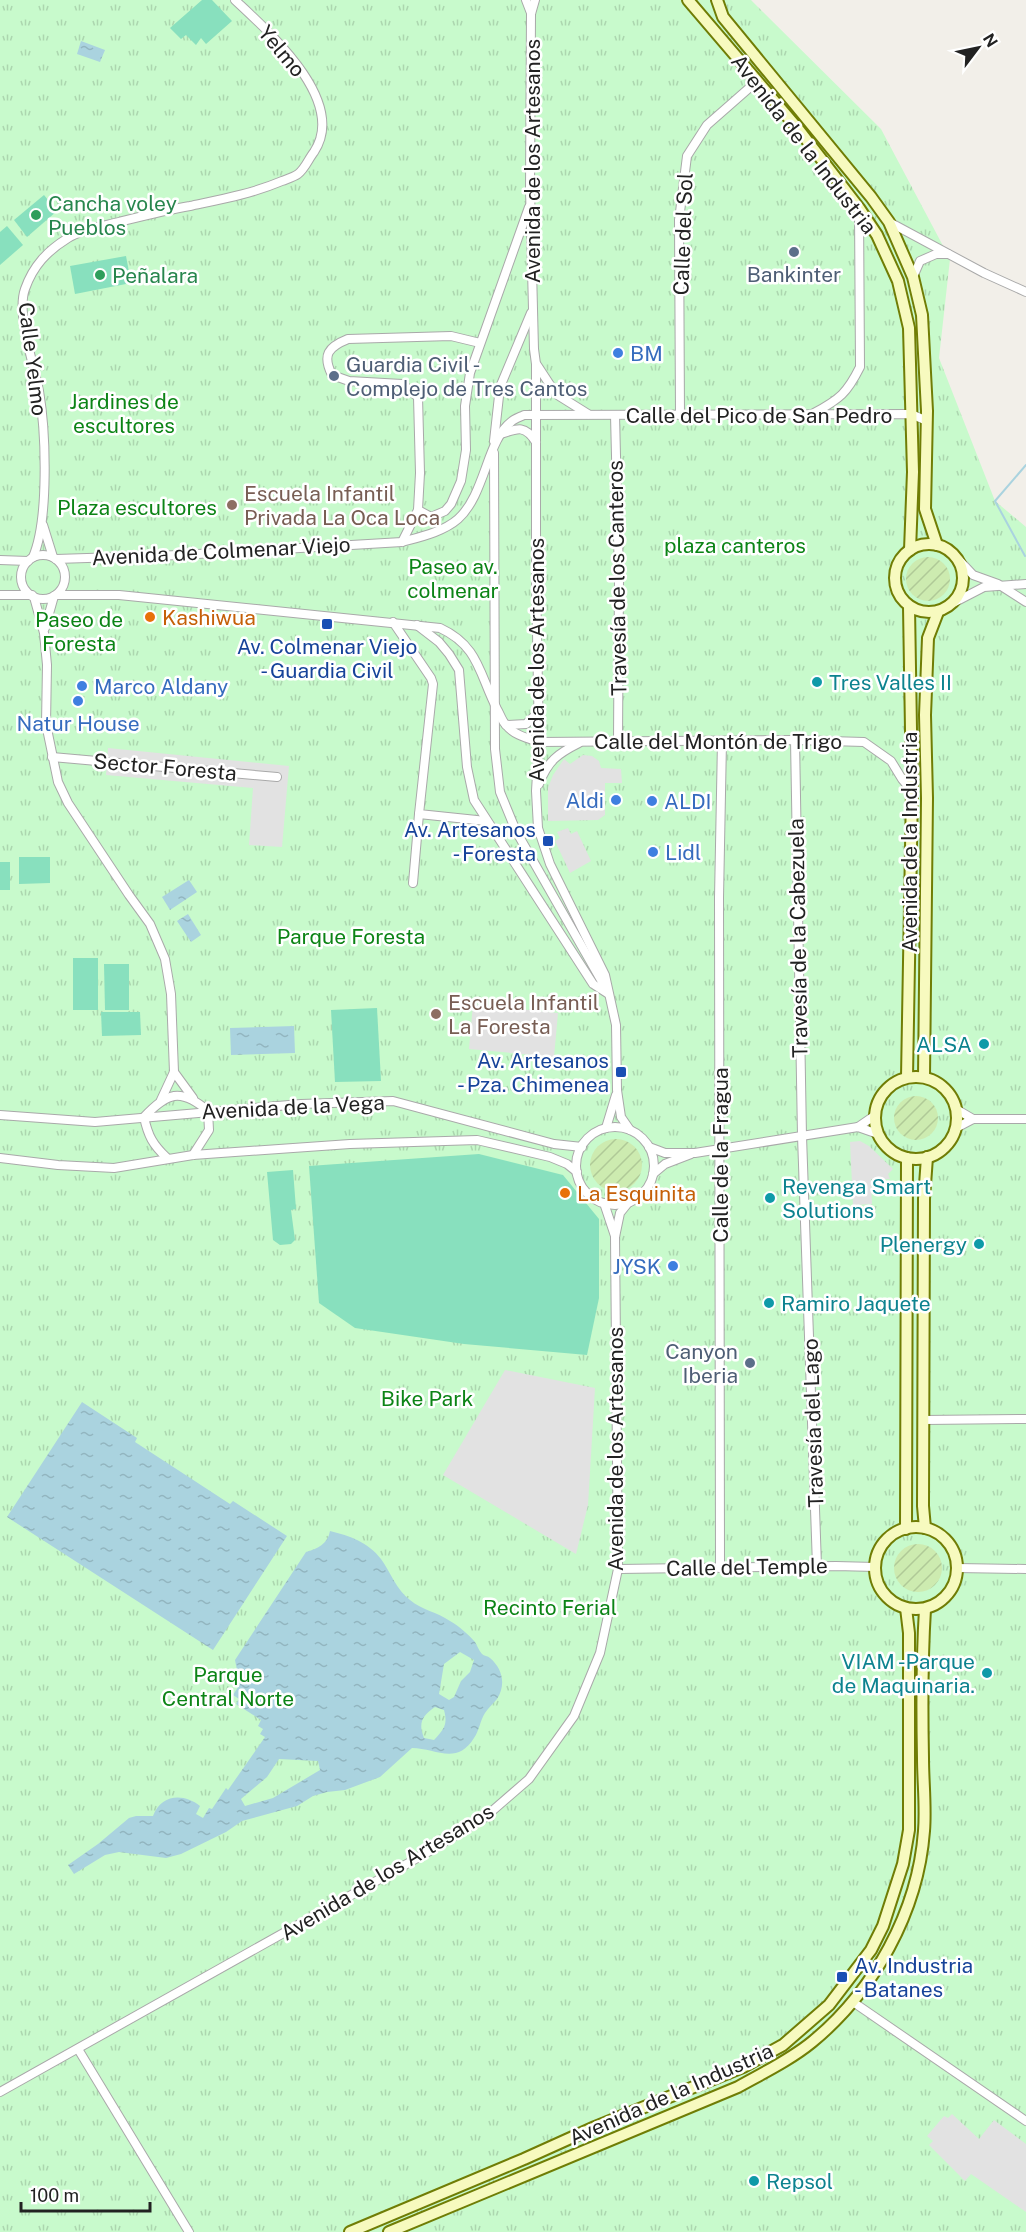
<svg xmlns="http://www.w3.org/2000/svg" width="1026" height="2232" font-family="'Public Sans',sans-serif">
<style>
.park{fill:url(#park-tufts)}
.garden{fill:url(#garden-furrows)}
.pitch{fill:#88e0be}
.parking{fill:#e2e2e2}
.water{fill:url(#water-ripples);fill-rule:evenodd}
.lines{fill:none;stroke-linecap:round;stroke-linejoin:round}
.stream{stroke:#aad3df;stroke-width:2}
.street-casing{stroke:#a9a9a9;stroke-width:10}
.secondary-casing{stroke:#707d05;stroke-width:14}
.street{stroke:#fff;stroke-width:8}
.secondary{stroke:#f7fabf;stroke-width:10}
.leisure-dot{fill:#2e9e5b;stroke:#fff;stroke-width:2}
.service-dot{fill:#5c6f8a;stroke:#fff;stroke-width:2}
.shop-dot{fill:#3f7fe0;stroke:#fff;stroke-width:2}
.education-dot{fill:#8d6e63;stroke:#fff;stroke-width:2}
.food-dot{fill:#e8710a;stroke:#fff;stroke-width:2}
.transit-dot{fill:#1a4fb4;stroke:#fff;stroke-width:2}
.culture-dot{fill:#0f9aa8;stroke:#fff;stroke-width:2}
.labels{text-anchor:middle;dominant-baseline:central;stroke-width:5;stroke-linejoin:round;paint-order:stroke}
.street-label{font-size:21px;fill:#222;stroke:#fff}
.leisure-label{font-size:21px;fill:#27864d;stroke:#fff;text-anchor:start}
.service-label{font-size:21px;fill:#4e5e75;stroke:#fff}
.shop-label{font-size:21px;fill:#366cbe;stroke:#fff;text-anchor:start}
.park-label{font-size:21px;fill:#0c8416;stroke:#fff}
.education-label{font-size:21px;fill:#785e54;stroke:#fff;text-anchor:start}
.food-label{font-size:21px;fill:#c56008;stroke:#fff;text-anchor:start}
.transit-label{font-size:21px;fill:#164399;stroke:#fff;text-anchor:end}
.culture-label{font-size:21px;fill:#0d838f;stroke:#fff;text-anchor:start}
</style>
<defs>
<pattern id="park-tufts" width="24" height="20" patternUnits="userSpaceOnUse" patternTransform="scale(1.5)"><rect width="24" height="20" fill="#c8facc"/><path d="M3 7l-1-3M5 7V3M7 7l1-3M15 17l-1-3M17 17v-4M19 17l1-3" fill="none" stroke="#acd6af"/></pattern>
<pattern id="garden-furrows" width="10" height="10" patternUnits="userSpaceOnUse" patternTransform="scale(1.5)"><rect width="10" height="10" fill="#cdebb0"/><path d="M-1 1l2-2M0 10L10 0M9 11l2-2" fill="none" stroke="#b0c997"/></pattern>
<pattern id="water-ripples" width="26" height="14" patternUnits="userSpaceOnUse" patternTransform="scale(1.5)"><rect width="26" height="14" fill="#aad3df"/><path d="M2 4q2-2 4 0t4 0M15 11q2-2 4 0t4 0" fill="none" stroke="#92b5bf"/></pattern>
</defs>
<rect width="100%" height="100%" fill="#f2efe9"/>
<!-- park -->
<polygon class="park" points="0,0 751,0 881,129 950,259 939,358 995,501 1026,527 1026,2232 0,2232"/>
<!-- garden -->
<g class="garden">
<circle cx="928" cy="579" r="22"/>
<circle cx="916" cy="1118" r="22"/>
<circle cx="616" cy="1165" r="26"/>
<circle cx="918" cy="1568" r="24"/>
</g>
<!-- pitch -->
<g class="pitch">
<polygon points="202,0 212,0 232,21 206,44 201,38 196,45 186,35 181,39 170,28"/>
<polygon points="44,195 57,211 27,237 14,220"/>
<polygon points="7,226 23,245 0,265 0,232"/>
<polygon points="126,256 131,283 75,294 70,266"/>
<polygon points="19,857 50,857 50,883 19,884"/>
<rect x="0" y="862" width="10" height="28"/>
<rect x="73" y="958" width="25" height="52"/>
<polygon points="104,964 129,964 129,1010 105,1010"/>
<polygon points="377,1008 381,1081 335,1082 331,1010"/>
<polygon points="101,1012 140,1012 141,1035 102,1036"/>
<polygon points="479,1154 563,1175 599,1219 599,1298 587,1355 464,1344 355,1328 319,1303 309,1166"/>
<polygon points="293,1170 296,1209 291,1210 295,1240 291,1244 280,1245 273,1240 267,1172"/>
</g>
<!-- parking -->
<g class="parking">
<polygon points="108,748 289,766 282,847 249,845 253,788 106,775"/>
<polygon points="583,755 592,756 599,761 601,768 621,769 622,783 605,783 605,815 598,820 548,821 548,788 553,775 564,759 570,764"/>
<polygon points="568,828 571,834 577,831 591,861 570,873 555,841 560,838 557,832"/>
<polygon points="473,1004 558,1013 554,1057 469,1049"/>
<polygon points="860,1141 869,1146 893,1169 888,1174 890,1179 871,1179 872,1204 856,1205 853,1205 850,1142"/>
<polygon points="505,1370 595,1388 588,1505 576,1554 443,1475"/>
<polygon points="952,2114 979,2139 994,2120 1026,2144 1026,2212 971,2174 965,2181 929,2145 933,2141 927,2136 944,2116 948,2118"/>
</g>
<!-- water -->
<g class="water">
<polygon points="81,41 105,50 100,62 77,54"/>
<polygon points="189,880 197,892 170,910 162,897"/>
<polygon points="188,914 201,935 191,942 177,921"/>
<polygon points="294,1026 295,1053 231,1055 230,1028"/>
<polygon points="82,1402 137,1438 135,1442 230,1504 233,1501 287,1536 213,1650 7,1517"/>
<path d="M330,1531c20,5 38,11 51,28 10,14 15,30 29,41 12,10 27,12 40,21 9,5 18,13 25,21 2,3 4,9 7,12 2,2 6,2 8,4 13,11 16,27 7,41 -4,5 -9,9 -12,14 -5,8 -6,18 -11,25 -17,28 -39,10 -62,10l-32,29 -35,13 -18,2 -14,4 -16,10 -55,15 -16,11 -45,22 -15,4 -47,-6 -14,3 -31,19 -6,-9 30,-21 31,-26 7,-2h17c8,-22 31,-23 47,-10l-4,8 7,4 6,-10 3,1 14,-21 2,2 37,-53 -5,-3 3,-5 -5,-3 3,-6 -25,-16 3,-5 -6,-4 7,-11 -5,-4 3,-5 -3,-15 71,-108c11,-3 22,-8 24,-21zM460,1652l14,8 -4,12 -9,9 -7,16 -5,3 -10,-6 5,-30zM435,1707l9,3c4,15 0,19 -10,30l-10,-2c-6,-15 -2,-22 11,-31zM279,1759l39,2 2,9 -47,28 -28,8 -4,-7 26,-22z"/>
</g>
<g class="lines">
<!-- stream -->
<polyline class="stream" points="1025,556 995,501 1026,465"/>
<!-- street casing -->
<g class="street-casing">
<g id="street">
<polyline points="526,0 531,13"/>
<polyline points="535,0 531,14 530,189 534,349 536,364 536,578 539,742 536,791 538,828 550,864 605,975 616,1025 617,1090 621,1117 630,1130"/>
<polyline points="889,222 984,273 1026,292"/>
<polyline points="913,277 920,261 936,254 948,254"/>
<polyline points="537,365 556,394 588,414"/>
<path d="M814,413c26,-14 33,-20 46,-46l-1,-158"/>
<polyline points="615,415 619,578 618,741"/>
<polyline points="680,415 679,220 687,156 707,125 756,82"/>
<path d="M501,434c17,-6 24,-9 35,8"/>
<polyline points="494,441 500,387 531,313"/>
<polyline points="494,453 495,749 500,792 516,831 605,987"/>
<polyline points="418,510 431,517 445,511 451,504 461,481 466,450 465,406 470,373 529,207"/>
<polyline points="43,525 53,557"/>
<path d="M402,542l16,-32 2,-37 -2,-76 -16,-13 -53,-3 -17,-6c-10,-20 -4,-28 16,-36l103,-3 29,7"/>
<circle cx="43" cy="577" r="22"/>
<path d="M33,557c16,-37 13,-125 6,-166 -5,-27 -23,-77 -14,-102 8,-23 22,-38 43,-51 14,-9 35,-12 51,-16 24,-6 47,-12 71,-16 33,-7 61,-12 92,-25 5,-2 12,-4 16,-7 7,-5 11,-16 16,-22 34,-51 -45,-120 -79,-152"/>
<path d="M56,559l125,-4 221,-13c18,-5 41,-10 56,-23 27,-24 29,-79 53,-97 3,-3 9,-5 13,-7l387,-1 16,7"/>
<polyline points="0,560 28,561"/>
<polyline points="959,560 973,575 998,584 1026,602"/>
<polyline points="0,595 32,595"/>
<path d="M56,595h63l321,33c39,18 39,46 57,81 3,5 5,12 9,16 8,10 21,13 33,17l256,-2 69,2 27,19 11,18 10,12"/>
<polyline points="34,597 44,633 47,665 46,724 58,782 68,803 129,895 150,924 165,959 171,994 174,1072 161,1100"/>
<polyline points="955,602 984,587 1026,584"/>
<polyline points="393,622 431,678 433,684 419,814 486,821"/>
<polyline points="417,625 439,642 449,654 459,670 467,767 474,800 593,984 607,993"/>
<polyline points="45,628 54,596"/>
<polyline points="506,725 526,724 539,712"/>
<polyline points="795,740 802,1136 817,1566"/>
<polyline points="52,757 277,777"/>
<path d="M539,784c9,-23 18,-30 40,-41"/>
<polyline points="413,883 419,814"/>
<polyline points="174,1072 193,1098"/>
<polyline points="956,1109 973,1119"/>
<polyline points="0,1115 95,1122 301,1104 393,1101 554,1144 582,1147"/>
<polyline points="858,1127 874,1116"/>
<circle cx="615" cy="1166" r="39"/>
<polyline points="606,1128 616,1095"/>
<polyline points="956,1128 973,1119 1026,1119"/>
<polyline points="649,1147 665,1153 695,1153 858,1127 878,1134"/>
<polyline points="0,1158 58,1165 114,1168 193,1155 350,1144 477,1140 550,1157 567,1164 577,1172"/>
<path d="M167,1158c-14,-13 -19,-22 -23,-41 23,-24 36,-30 64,-6l1,19 -16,25"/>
<polyline points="653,1174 665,1164 691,1154"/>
<polyline points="604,1203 615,1236"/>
<polyline points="924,1420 1026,1419"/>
<polyline points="720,1568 719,898 722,741"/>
<polyline points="957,1568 1026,1569"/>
<polyline points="618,1569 836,1566 875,1567"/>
<polyline points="853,2002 1026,2121"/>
<polyline points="78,2049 189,2232"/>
<polyline points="0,2092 428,1852 484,1818 529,1779 574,1716 600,1653 618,1569 615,1237 620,1213 628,1203"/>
</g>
</g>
<!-- secondary casing -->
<g class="secondary-casing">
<g id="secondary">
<polyline points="688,0 799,130 859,208 877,235 898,281 909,328 913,472 910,550"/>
<polyline points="717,0 723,17 871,197 889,222 913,277 922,315 927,411 925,509 937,545"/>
<circle cx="929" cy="578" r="34"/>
<circle cx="916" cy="1118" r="41"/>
<polyline points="907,1077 912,791 909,607"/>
<polyline points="924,1077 927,798 925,715 928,638 938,612"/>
<circle cx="916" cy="1568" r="41"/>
<polyline points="925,1528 923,1506 924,1199 927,1157"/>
<polyline points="906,1529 907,1158"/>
<polyline points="350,2232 524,2159 595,2127 743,2067 783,2045 829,2005 871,1950 883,1926 903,1864 909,1830 909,1633 906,1608"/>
<path d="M389,2232l349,-145c25,-14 52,-27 74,-45 62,-51 106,-130 112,-211 2,-24 -1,-49 -1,-73 -1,-49 -1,-100 2,-149"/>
</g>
</g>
<!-- street -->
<use href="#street" class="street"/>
<!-- secondary -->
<use href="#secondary" class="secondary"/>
</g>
<!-- markers -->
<g class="leisure-dot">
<circle cx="36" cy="215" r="6"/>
<circle cx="100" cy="275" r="6"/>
</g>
<g class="service-dot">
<circle cx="794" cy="252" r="6"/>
<circle cx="334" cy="376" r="6"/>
<circle cx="750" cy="1363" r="6"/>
</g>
<g class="shop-dot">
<circle cx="618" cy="353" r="6"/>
<circle cx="82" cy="686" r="6"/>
<circle cx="78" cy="701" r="6"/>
<circle cx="616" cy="800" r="6"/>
<circle cx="652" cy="801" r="6"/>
<circle cx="653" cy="852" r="6"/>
<circle cx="673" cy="1266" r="6"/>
</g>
<g class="education-dot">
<circle cx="232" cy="505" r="6"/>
<circle cx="436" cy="1014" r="6"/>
</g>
<g class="food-dot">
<circle cx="150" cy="617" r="6"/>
<circle cx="565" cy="1193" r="6"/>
</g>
<g class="transit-dot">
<rect x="321" y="618" width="12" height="12" rx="3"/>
<rect x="542" y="835" width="12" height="12" rx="3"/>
<rect x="615" y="1066" width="12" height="12" rx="3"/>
<rect x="836" y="1971" width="12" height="12" rx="3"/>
</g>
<g class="culture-dot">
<circle cx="817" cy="682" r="6"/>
<circle cx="984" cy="1044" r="6"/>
<circle cx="770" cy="1198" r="6"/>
<circle cx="979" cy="1244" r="6"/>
<circle cx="769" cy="1303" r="6"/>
<circle cx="987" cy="1673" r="6"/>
<circle cx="754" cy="2181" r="6"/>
</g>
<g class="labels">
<!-- street labels -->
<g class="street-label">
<text transform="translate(282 51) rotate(50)">Yelmo</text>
<text transform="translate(804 144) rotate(52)">Avenida de la Industria</text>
<text transform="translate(532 161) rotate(-90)">Avenida de los Artesanos</text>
<text transform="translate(683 234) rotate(-88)">Calle del Sol</text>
<text transform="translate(33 359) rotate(83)">Calle Yelmo</text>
<text x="759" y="415">Calle del Pico de San Pedro</text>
<text transform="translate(221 551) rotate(-3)">Avenida de Colmenar Viejo</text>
<text transform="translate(617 578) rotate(-91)">Travesía de los Canteros</text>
<text transform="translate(536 660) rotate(-90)">Avenida de los Artesanos</text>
<text x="718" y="741">Calle del Montón de Trigo</text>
<text transform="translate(165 767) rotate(5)">Sector Foresta</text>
<text transform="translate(909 842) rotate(-90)">Avenida de la Industria</text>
<text transform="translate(798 938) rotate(-91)">Travesía de la Cabezuela</text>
<text transform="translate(293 1107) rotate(-3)">Avenida de la Vega</text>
<text transform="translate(720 1155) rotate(-90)">Calle de la Fragua</text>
<text transform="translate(813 1423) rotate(-92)">Travesía del Lago</text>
<text transform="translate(615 1449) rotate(-90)">Avenida de los Artesanos</text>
<text transform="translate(747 1567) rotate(-1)">Calle del Temple</text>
<text transform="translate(387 1872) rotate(-31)">Avenida de los Artesanos</text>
<text transform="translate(671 2094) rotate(-24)">Avenida de la Industria</text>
</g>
<!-- leisure labels -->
<g class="leisure-label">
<text x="48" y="203">Cancha voley<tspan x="48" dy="24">Pueblos</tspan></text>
<text x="112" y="275">Peñalara</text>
</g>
<!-- service labels -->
<g class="service-label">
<text x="794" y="274">Bankinter</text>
<text x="346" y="364" text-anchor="start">Guardia Civil -<tspan x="346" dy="24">Complejo de Tres Cantos</tspan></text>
<text x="738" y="1351" text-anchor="end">Canyon<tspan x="738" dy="24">Iberia</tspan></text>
</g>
<!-- shop labels -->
<g class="shop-label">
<text x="630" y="353">BM</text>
<text x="94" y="686">Marco Aldany</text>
<text x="78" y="723" text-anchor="middle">Natur House</text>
<text x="604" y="800" text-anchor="end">Aldi</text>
<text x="664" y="801">ALDI</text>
<text x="665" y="852">Lidl</text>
<text x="661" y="1266" text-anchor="end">JYSK</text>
</g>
<!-- park labels -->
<g class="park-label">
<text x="124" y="401">Jardines de<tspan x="124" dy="24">escultores</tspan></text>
<text x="137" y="507">Plaza escultores</text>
<text x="735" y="545">plaza canteros</text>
<text x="453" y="566">Paseo av.<tspan x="453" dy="24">colmenar</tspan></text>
<text x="79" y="619">Paseo de<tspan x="79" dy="24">Foresta</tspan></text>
<text x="351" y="936">Parque Foresta</text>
<text x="427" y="1398">Bike Park</text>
<text x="550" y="1607">Recinto Ferial</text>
<text x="228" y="1674">Parque<tspan x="228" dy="24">Central Norte</tspan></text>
</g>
<!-- education labels -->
<g class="education-label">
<text x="244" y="493">Escuela Infantil<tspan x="244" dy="24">Privada La Oca Loca</tspan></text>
<text x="448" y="1002">Escuela Infantil<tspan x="448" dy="24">La Foresta</tspan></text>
</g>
<!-- food labels -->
<g class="food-label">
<text x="162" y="617">Kashiwua</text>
<text x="577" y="1193">La Esquinita</text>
</g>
<!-- transit labels -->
<g class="transit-label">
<text x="327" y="646" text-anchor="middle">Av. Colmenar Viejo<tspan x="327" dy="24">- Guardia Civil</tspan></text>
<text x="536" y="829">Av. Artesanos<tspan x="536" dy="24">- Foresta</tspan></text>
<text x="609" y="1060">Av. Artesanos<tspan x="609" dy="24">- Pza. Chimenea</tspan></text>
<text x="854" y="1965" text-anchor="start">Av. Industria<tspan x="854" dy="24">- Batanes</tspan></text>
</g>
<!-- culture labels -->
<g class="culture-label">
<text x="829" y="682">Tres Valles II</text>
<text x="972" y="1044" text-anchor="end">ALSA</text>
<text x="782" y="1186">Revenga Smart<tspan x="782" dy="24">Solutions</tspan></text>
<text x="967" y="1244" text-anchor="end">Plenergy</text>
<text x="781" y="1303">Ramiro Jaquete</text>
<text x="975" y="1661" text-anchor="end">VIAM -Parque<tspan x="975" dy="24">de Maquinaria.</tspan></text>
<text x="766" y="2181">Repsol</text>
</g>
</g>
<!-- north arrow -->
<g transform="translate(978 48) rotate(58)" stroke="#ffffff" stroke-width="4.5" paint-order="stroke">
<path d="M0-4.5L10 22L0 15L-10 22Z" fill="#222222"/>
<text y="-9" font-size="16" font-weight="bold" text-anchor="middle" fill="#222222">N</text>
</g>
<!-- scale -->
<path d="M21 2202v9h129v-9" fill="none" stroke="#222222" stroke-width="3"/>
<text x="30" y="2202" font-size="18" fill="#222222" stroke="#ffffff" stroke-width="4.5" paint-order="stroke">100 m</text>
</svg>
